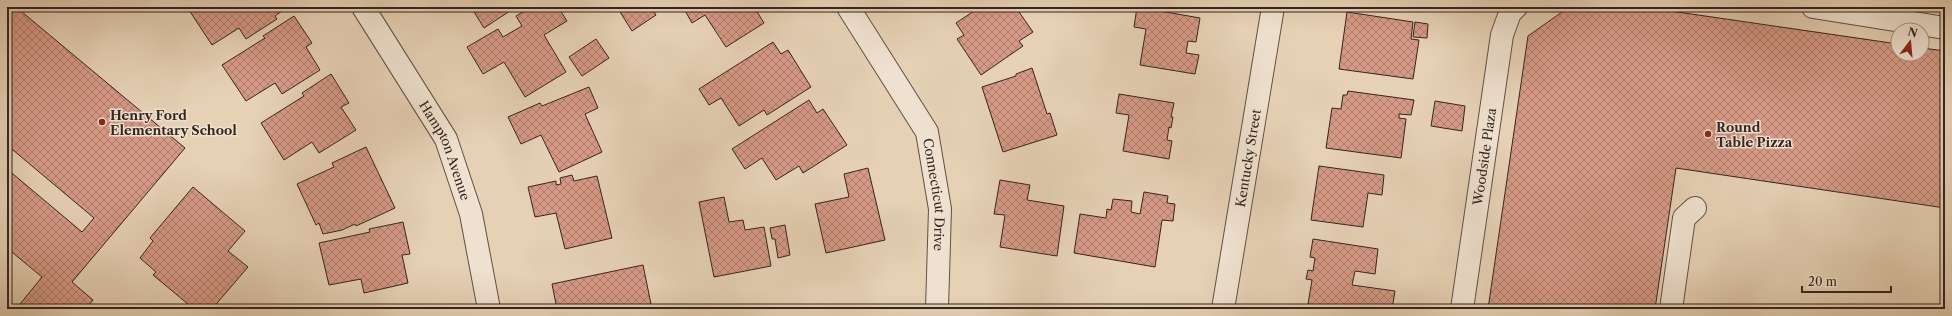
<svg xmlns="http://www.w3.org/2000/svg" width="1952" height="316" font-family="'Libre Caslon Text',serif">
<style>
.building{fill:url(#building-cross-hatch);stroke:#33251f}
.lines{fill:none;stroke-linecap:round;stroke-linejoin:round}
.minor-casing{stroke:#605044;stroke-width:24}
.minor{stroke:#efe1cf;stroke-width:22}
.poi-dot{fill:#8f2418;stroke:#efe1cf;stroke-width:1.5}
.labels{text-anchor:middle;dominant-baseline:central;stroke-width:3;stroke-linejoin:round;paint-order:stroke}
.poi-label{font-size:13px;font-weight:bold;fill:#33251f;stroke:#efe1cf;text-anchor:start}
.street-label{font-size:13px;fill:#33251f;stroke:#efe1cf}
</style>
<defs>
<pattern id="building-cross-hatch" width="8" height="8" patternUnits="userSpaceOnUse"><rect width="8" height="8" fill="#d69986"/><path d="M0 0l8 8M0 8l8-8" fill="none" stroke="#ae7d6d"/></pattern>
</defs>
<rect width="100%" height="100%" fill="#e6d1b5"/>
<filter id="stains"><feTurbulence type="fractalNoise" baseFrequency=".005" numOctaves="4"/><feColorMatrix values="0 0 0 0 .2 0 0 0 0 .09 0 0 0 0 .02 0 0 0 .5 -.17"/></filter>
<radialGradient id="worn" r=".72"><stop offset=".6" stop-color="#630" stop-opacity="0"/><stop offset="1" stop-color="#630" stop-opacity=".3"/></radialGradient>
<!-- building -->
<g class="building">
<polygon points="7,7 16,7 185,148 72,282 93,300 86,309 16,309 42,277 7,248 7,169 82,232 94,218 7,145"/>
<polygon points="187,7 279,7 282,11 275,16 277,19 246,39 239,28 212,45"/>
<polygon points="471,7 516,7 484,28"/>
<polygon points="531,7 558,7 567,21 544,35 566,72 525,97 504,62 483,74 467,47 498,29 503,37 522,26 516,16"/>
<polygon points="617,7 651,7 656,15 632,31"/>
<polygon points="683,7 748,7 750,10 754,7 764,23 726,47 705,15 692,23"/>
<polygon points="980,7 1027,7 1019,12 1033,32 1019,41 1023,46 981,75 957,39 964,35 956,23"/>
<polygon points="1137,7 1200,18 1196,42 1188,41 1186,53 1199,55 1195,74 1140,65 1146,29 1134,27"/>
<polygon points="1569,7 1643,7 1898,44 1898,54 1922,54 1922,48 1945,51 1945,208 1676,168 1655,309 1488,309 1528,36"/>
<polygon points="1347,12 1413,22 1411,39 1419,40 1413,79 1339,69"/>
<polygon points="294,16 312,43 306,47 320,70 282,94 275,83 246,101 222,65 265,38 263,36"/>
<polygon points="1415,22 1428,24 1427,38 1413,37"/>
<polygon points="596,39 609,58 582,76 569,57"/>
<polygon points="773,42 781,54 788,50 811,87 767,115 764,110 739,126 721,98 709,105 699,89"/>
<polygon points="1032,68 1047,114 1050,113 1057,135 1003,152 982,87 1016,76 1016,74"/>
<polygon points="331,74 349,103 341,107 356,130 319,153 312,142 284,160 261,123 304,96 302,93"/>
<polygon points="589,87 598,108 585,114 602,152 559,172 541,135 521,144 508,117 540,103 542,106"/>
<polygon points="1348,91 1414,100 1411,115 1399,114 1399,118 1406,119 1401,158 1326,148 1332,108 1341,109 1343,95 1347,95"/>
<polygon points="1119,94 1174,103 1171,117 1173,117 1171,128 1169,127 1167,140 1172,141 1169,159 1123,151 1129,115 1116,113"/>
<polygon points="809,100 817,113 823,109 847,145 803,173 799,166 776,180 762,158 745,169 732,149"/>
<polygon points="1435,101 1465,106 1462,131 1431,126"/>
<polygon points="366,147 395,208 356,226 355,224 342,230 323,234 319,223 316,225 297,184 334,167 332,163"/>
<polygon points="1319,166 1384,175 1382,195 1368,193 1363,227 1311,220"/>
<polygon points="868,168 885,240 826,253 815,204 849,197 844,174"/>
<polygon points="572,175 574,181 597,176 612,238 565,249 556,213 535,217 528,187 556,181 556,185 561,184 560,178"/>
<polygon points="1000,180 1030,185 1027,200 1064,206 1057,256 1000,247 1005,215 994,214"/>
<polygon points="193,187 245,231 228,251 248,267 212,309 194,309 153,275 156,272 140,258 153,241 150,238"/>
<polygon points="1144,192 1168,196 1167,203 1175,204 1173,221 1162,220 1155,267 1074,253 1080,214 1106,218 1107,209 1111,210 1113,199 1132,201 1131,212 1140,214"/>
<polygon points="724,197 729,222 743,220 745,230 764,227 771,266 714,277 699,202"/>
<polygon points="403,222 410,254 402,255 408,283 364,293 361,279 329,285 319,243 370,232 369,229"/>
<polygon points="785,225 790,255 778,258 775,239 772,239 770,228"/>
<polygon points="1313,239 1378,249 1375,274 1355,271 1352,285 1395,291 1392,309 1341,309 1308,304 1312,280 1306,279 1308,270 1313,271 1315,258 1310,257"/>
<polygon points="643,265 652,309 557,309 552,284"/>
</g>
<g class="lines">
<!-- minor casing -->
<g class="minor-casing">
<g id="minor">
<path id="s1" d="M363,7l83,132 25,75 18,95"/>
<path id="s2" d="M848,7l79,125 13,77 -3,100"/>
<polyline points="1813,7 1945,28"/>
<path id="s3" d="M1223,309l50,-302"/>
<path id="s4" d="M1462,309l40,-274 8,-22 6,-6"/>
<polyline points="1671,309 1684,218 1695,208"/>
</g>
</g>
<!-- minor -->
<use href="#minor" class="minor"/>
</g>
<!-- markers -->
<g class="poi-dot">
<circle cx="102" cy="122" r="4"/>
<circle cx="1708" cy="134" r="4"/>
</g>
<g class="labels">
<!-- poi labels -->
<g class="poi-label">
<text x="110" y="115">Henry Ford<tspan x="110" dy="15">Elementary School</tspan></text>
<text x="1716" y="127">Round<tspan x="1716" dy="15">Table Pizza</tspan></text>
</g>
<!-- street labels -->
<g class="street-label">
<text stroke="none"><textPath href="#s1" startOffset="166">Hampton Avenue</textPath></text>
<text stroke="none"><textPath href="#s4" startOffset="154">Woodside Plaza</textPath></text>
<text stroke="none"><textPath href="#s3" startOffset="153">Kentucky Street</textPath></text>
<text stroke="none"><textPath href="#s2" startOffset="211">Connecticut Drive</textPath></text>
</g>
</g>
<!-- margin -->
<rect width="1952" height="316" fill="none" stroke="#e6d1b5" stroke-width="24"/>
<rect x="8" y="8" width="1936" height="300" fill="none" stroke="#33251f" stroke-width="2"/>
<rect x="12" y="12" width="1928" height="292" fill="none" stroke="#33251f"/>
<!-- north arrow -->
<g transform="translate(1910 42) rotate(16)"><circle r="19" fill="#efe1cf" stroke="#a49689"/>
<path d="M0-3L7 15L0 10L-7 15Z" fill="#8f2418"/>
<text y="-6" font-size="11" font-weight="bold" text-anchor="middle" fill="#33251f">N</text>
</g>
<!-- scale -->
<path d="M1802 286v6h89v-6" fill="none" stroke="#33251f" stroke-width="2"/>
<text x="1808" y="286" font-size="12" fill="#33251f" stroke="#efe1cf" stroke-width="3" paint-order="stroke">20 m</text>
<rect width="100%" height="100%" filter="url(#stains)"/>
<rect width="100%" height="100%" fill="url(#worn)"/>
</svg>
